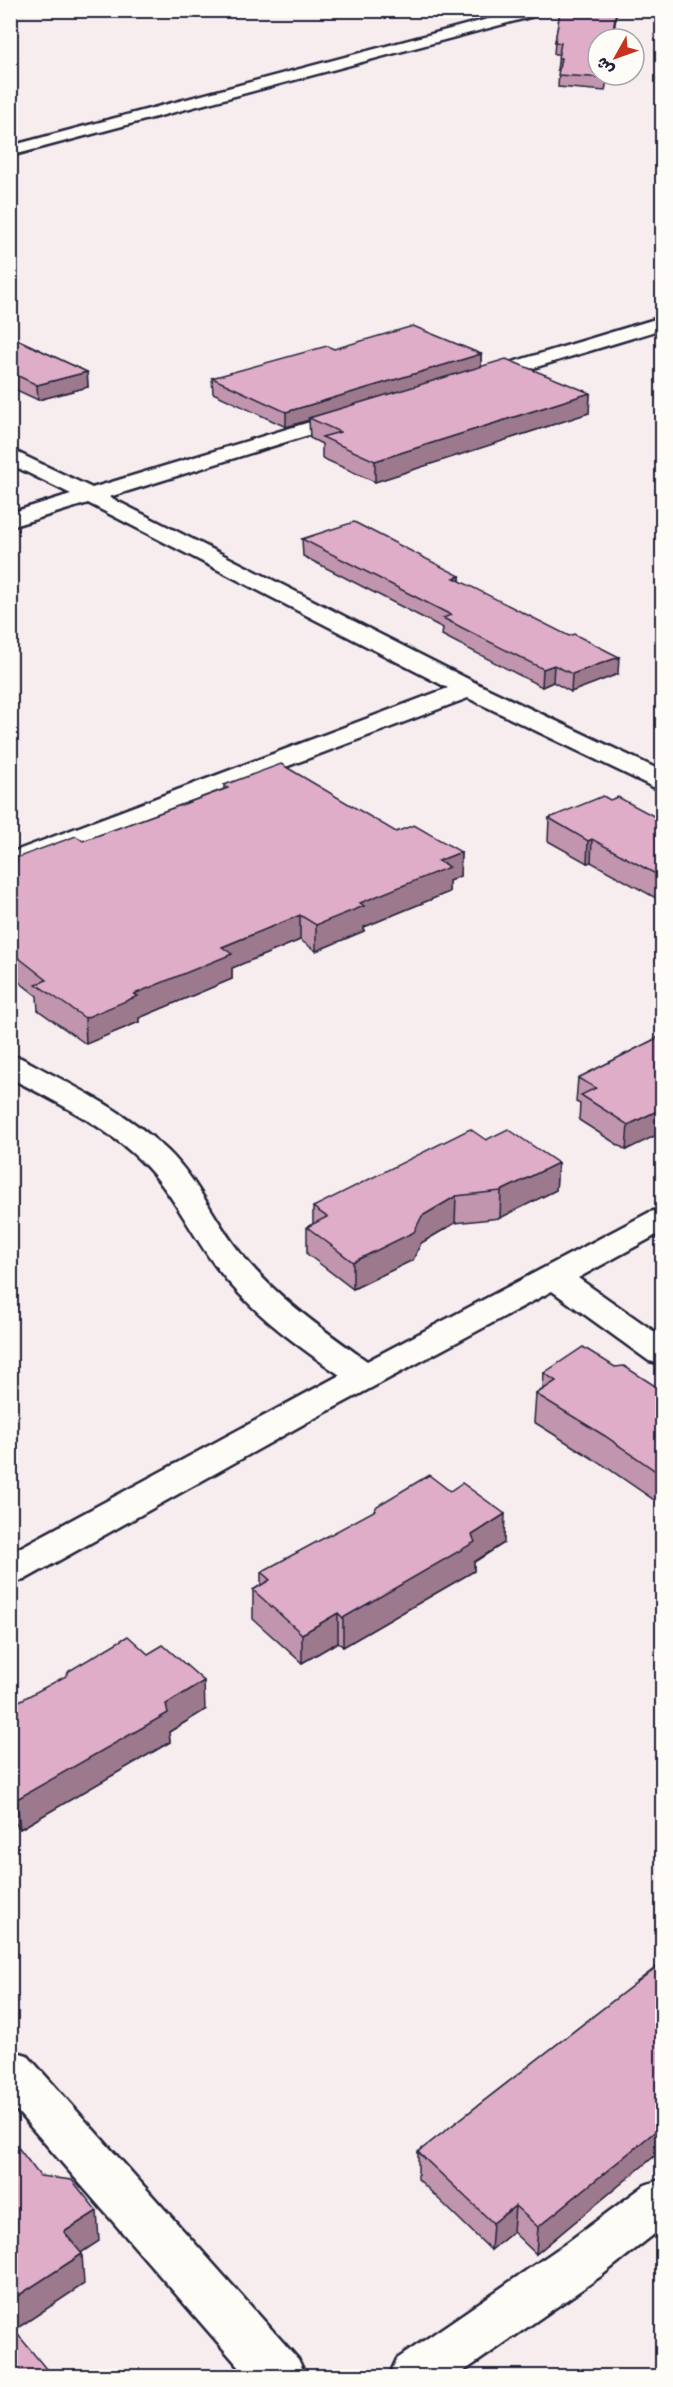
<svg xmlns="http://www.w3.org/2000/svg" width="673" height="2387" font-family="Itim,'Playpen Sans Arabic',sans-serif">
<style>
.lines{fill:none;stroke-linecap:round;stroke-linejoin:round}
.street-casing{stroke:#22223b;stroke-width:5}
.secondary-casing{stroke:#22223b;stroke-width:5}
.street{fill:#fdfcf7;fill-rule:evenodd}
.secondary{fill:#fdfcf7;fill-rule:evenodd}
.wall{fill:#c195ad;stroke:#22223b;stroke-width:1.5}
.shaded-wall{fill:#9d798d;stroke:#22223b;stroke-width:1.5}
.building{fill:#e0adc9;stroke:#22223b;stroke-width:1.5}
</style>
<rect width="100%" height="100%" fill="#f7ecee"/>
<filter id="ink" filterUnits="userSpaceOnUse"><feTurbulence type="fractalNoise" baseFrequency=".0167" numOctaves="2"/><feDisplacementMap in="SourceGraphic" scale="12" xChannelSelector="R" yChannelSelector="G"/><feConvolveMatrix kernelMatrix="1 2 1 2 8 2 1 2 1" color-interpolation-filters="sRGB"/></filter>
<g filter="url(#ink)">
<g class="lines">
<!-- street casing -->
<g class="street-casing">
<g id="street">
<polygon points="662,317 662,329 487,382 473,382 470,378 473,374"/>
<polygon points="353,409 360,411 363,415 360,419 109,497 478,684 662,771 662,789 653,787 468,698 10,871 10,853 448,688 88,503 10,527 10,513 71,494 10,464 10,449 92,488"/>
<path d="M10,1056l11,2c51,27 105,53 147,93 30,29 47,71 74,104 35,43 80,74 125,106l283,-149 12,-3v23l-84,46 84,59v27l-13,-3 -97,-70 -250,134 -278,155 -14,3v-30l330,-178c-45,-31 -90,-64 -123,-107 -25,-33 -42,-71 -70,-101 -37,-39 -90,-65 -137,-89z"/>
<polygon points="10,2050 27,2055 298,2359 306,2376 247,2376 10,2103"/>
<polygon points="662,2179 662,2228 601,2276 457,2376 389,2376 397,2359 565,2244 645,2185"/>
</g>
</g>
<!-- secondary casing -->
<g class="secondary-casing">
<polygon id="secondary" points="522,10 547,10 545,13 10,156 10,146"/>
</g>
<!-- street -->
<use href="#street" class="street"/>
<!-- secondary -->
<use href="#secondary" class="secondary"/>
</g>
<!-- wall -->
<g class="wall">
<polygon points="560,12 598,75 608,75 605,91 558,87 559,70 557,70 559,54 554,54 555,42"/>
<polygon points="10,336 87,372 88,387 38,400 10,387"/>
<polygon points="334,349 481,354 481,367 590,393 589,413 375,482 322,458 322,444 310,438 309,420 286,427 213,393 212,378"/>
<polygon points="302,539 460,576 460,581 618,674 571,692 553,682 542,687 442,635 443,628 303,556"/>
<polygon points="224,785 396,832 461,852 460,876 449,881 449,892 364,927 364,931 316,951 300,940 232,968 232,979 139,1018 139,1022 86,1044 38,1010 37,996 10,975 10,863 14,862 13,859 83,841 224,789"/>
<polygon points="610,800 663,821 663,902 591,862 587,863 548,841 549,818"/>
<polygon points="663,1035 626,1150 579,1120 580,1104 576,1102 578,1078"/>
<polygon points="486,1140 558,1163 556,1190 500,1218 455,1223 421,1243 413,1260 353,1289 307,1254 307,1227 313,1224 313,1207"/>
<polygon points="615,1367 663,1391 663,1506 603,1465 534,1422 536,1394 543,1389 544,1373"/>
<polygon points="504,1543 474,1562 474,1571 343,1647 338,1642 302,1663 253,1619 253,1590 261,1585 261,1572"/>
<polygon points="10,1706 205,1710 169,1732 170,1742 20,1829 15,1823 10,1826"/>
<polygon points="663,1962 663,2149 536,2254 513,2232 491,2250 418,2179 418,2152"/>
</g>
<!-- shaded-wall -->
<g class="shaded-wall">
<polygon points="616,10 617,10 613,39 612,39"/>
<polygon points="481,354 481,369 309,418 309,420 286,427 286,412"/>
<polygon points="87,372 88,387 38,400 37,385"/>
<polygon points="590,393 589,413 375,482 375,461"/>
<polygon points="460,576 460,592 454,578"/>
<polygon points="619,657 618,674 571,692 572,674"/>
<polygon points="554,665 553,682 542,687 543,669"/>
<polygon points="592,839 591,862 587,863 588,841"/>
<polygon points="461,852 460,876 449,881 449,892 364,927 364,931 316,951 316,925 360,903 438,861"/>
<polygon points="300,915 300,940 232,968 232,979 139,1018 139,1022 86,1044 85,1018 134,994 222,947"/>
<polygon points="663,1108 663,1132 626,1150 628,1125"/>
<polygon points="558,1163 556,1190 500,1218 501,1191"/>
<polygon points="456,1196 455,1223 421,1243 413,1260 353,1289 353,1262 422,1216"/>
<polygon points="505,1514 504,1543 474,1562 474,1571 343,1647 343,1618"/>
<polygon points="338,1613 338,1642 302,1663 302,1634"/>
<polygon points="204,1681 205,1710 169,1732 170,1742 20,1829 17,1799 166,1704"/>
<polygon points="10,1794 12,1794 15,1823 10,1826"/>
<polygon points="663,2125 663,2149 536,2254 538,2227"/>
<polygon points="515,2206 513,2232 491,2250 493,2223"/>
<polygon points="97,2211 99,2241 67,2262 64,2232"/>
<polygon points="82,2254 84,2284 10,2333 10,2301"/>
</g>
<!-- building -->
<g class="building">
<polygon points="569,10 616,10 612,39 598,39 598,75 606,75 606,78 558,75 561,58 558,58 561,43 555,42 560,12"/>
<polygon points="413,326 481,354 286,412 212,378 327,346 334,349"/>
<polygon points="10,336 87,372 37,385 10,372"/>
<polygon points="506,359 590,393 375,461 322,437 340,432 309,418"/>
<polygon points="354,522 460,576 454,578 569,636 574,634 619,657 572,674 554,665 543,669 443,618 451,615 302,539"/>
<polygon points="281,764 396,832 414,825 461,852 438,861 449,867 360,903 364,906 316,925 300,915 222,947 232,954 134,994 138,996 85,1018 36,984 47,980 10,951 10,863 17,861 13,859 76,836 83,841 228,788 224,785"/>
<polygon points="603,796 610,800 618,797 663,821 663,878 592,839 588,841 549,818"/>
<polygon points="663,1035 663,1108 628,1125 581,1095 596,1088 578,1078"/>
<polygon points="470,1129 486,1140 508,1129 558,1163 501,1191 456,1196 422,1216 414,1232 353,1262 307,1227 327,1217 313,1207"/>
<polygon points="583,1347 615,1367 624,1366 663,1391 663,1476 605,1436 536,1394 556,1381 544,1373"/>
<polygon points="429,1475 450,1491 462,1483 505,1514 472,1535 475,1542 343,1618 338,1613 302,1634 253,1590 270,1580 261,1572 374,1511 377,1506"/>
<polygon points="128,1636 148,1654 163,1645 204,1681 166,1704 168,1713 17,1799 12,1794 10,1794 10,1706 66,1676 69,1671"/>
<polygon points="663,1962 663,2125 538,2227 515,2206 493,2223 418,2152"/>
<polygon points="10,2137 40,2176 72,2180 97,2211 64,2232 82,2254 10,2301"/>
<polygon points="10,2325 52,2376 10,2376"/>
</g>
</g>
<!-- margin -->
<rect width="673" height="2387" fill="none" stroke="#fdfcf7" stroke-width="36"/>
<rect x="18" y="18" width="637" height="2351" fill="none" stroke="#22223b" stroke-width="2" filter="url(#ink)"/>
<!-- north arrow -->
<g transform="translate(616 57) rotate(230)"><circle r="28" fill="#fdfcf7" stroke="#a5a5ac" stroke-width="1.5"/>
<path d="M0-4.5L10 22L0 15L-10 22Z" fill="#c8321e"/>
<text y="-9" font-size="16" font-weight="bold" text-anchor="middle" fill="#22223b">ش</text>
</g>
</svg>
